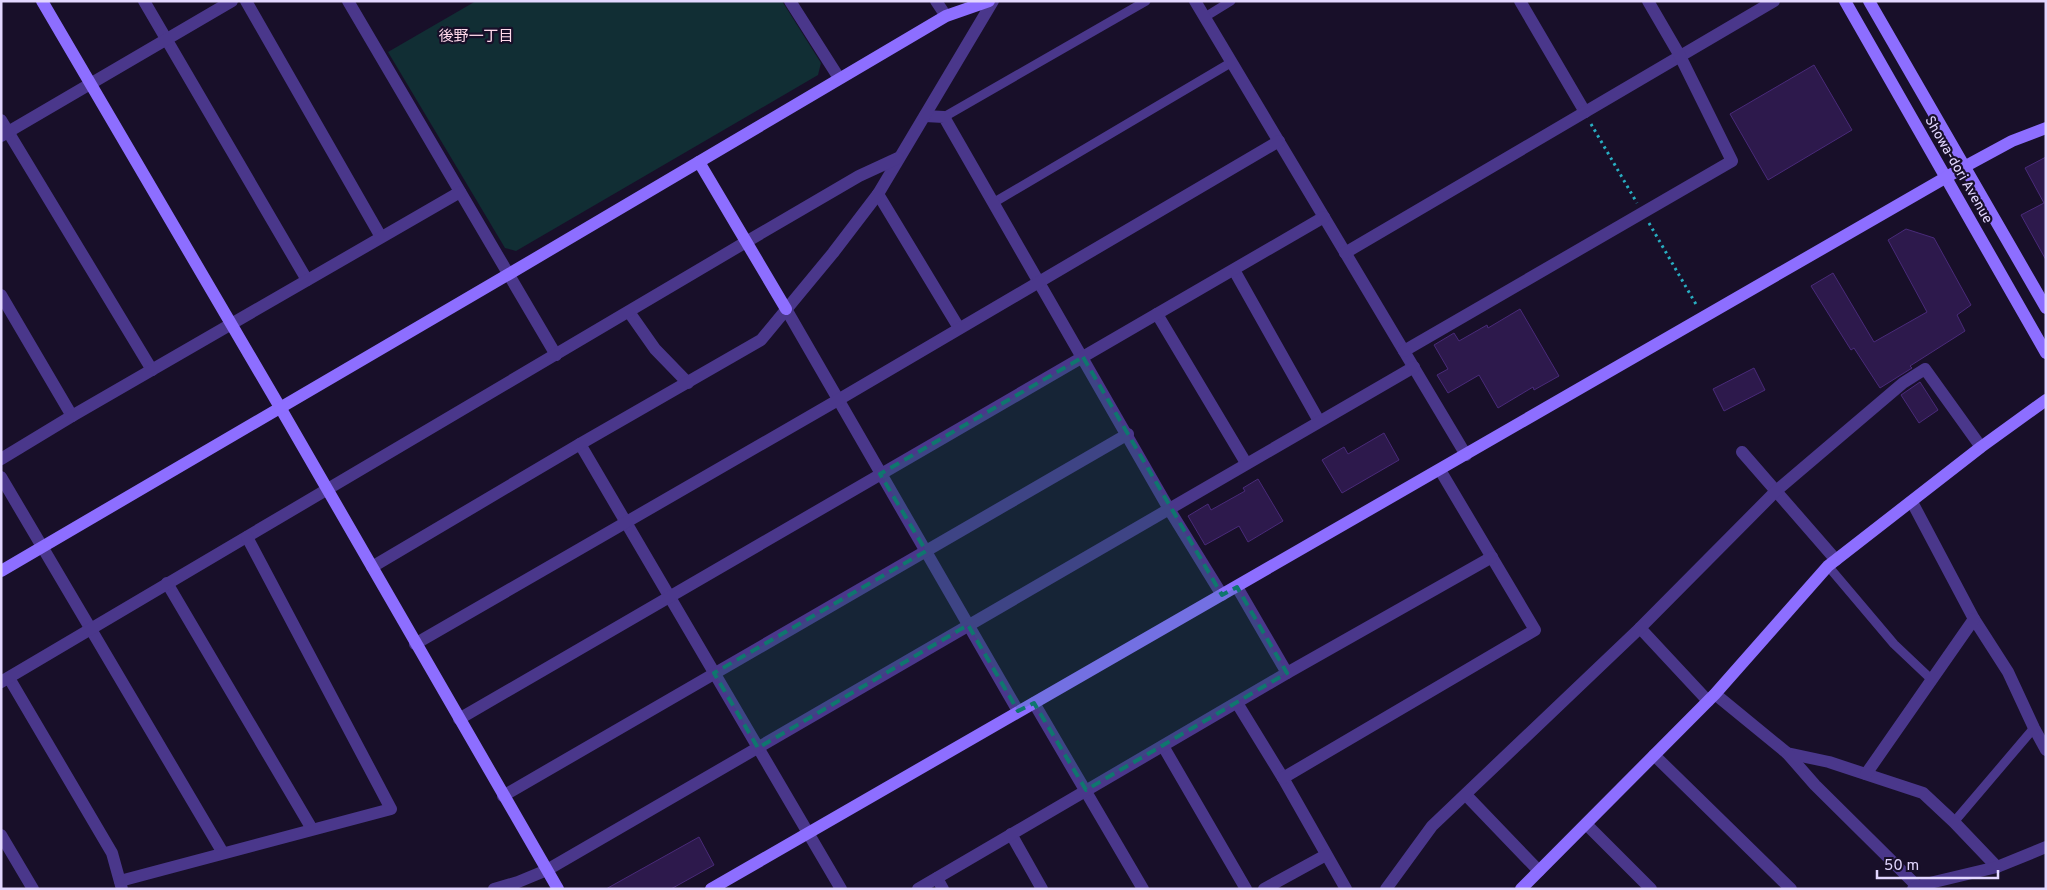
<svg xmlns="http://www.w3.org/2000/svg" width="2047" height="890" font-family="Overpass,'Noto Sans JP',sans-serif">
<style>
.green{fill:#112e34}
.building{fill:#2d194c;stroke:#492a79}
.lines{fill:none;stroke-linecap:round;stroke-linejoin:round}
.path{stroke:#28aec2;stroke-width:3;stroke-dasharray:2.5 4;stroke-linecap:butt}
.lane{stroke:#4a378b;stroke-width:9}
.street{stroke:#4a378b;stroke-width:12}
.secondary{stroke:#8d6eff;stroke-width:12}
.marked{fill:#0f766e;fill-opacity:0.2;stroke:#0f766e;stroke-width:4;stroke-dasharray:10 6;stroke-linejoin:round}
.labels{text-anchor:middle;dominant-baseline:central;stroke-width:4.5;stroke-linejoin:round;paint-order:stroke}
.street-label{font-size:14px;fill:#e3d7ff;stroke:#180f29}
.neighbourhood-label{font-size:15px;fill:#ffd9ea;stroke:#180f29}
</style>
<rect width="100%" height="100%" fill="#180f29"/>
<!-- green -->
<polygon class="green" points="476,1 782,1 821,63 818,75 516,251 505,248 388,52"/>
<!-- building -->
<g class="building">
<polygon points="1814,65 1852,130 1768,180 1730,114"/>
<polygon points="2046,157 2046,260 2021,215 2044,203 2025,168"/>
<polygon points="1906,229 1934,238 1971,305 1957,315 1965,331 1910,366 1912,368 1880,388 1854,348 1851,350 1811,286 1833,273 1874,342 1927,312 1888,240"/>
<polygon points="1520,309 1559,376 1534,390 1533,387 1498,408 1479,375 1448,393 1437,375 1448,369 1434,345 1454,333 1459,341 1487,325 1488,328"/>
<polygon points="1754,368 1765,390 1724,411 1713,389"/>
<polygon points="1920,382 1938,410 1919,423 1901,395"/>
<polygon points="1384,433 1399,460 1342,493 1322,460 1344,447 1348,454"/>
<polygon points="1258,479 1283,521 1248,542 1239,526 1205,545 1188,516 1208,504 1211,510 1245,491 1243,488"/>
<polygon points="699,837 714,865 671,889 606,889"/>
</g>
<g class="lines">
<!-- path -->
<g class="path">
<polyline points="1591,124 1637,203"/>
<polyline points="1649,223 1697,306"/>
</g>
<!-- lane -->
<g class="lane">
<polyline points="1205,17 1231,1"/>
<polyline points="944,117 1146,1"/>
<polyline points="993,203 1232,62"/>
<polyline points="1828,566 1894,644 1932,680"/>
<polyline points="1954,822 2034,728"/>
</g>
<!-- street -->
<g class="street">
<polyline points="144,1 307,280"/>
<polyline points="246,1 381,237"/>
<polyline points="348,1 556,355"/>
<polyline points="790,1 839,78"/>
<polyline points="936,1 946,16"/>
<polyline points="1195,1 1466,455"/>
<polyline points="1520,1 1585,112"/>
<polyline points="925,116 944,117 1169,509 1222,595"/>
<polyline points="1,120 152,370"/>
<polyline points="1,136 232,1"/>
<polyline points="878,194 959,328"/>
<polyline points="1345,253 1774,1"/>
<polyline points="1234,270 1319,421"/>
<polyline points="1,295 72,416"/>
<polyline points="786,309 1018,711"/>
<polyline points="629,312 655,349 688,383"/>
<polyline points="1157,314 1246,463"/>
<polyline points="1404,351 1732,161 1680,56 1648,1"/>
<polyline points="580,444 841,889"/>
<polyline points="1742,452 1836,560"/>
<polyline points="1,459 72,416 460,192"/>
<polyline points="1,477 223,853"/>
<polyline points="1912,502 1974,619 2008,672 2034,728 2046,750"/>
<polyline points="372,567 580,444 761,340 833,253 878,194 993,1"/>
<polyline points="167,583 312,829"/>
<polyline points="1237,587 1287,673"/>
<polyline points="1640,628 1708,701"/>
<polyline points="415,644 838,400 1279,141"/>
<polyline points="9,678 112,853 122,889"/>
<polyline points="1,682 746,242 859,176 898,158"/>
<polyline points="1715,694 1787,753 1829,762 1923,793 1954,822 1997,867"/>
<polyline points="1034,703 1143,889"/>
<polyline points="1237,703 1283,778 1346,889"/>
<polyline points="459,719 1324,217"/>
<polyline points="1163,746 1246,889"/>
<polyline points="1787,753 1815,785 1917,886"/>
<polyline points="1654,755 1791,889"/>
<polyline points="1866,774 1974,619"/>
<polyline points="1283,778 1535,630 1440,470"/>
<polyline points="1466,795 1539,871"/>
<polyline points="503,796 1128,434"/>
<polyline points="1586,824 1651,889"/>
<polyline points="1011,834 1042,889"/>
<polyline points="1,835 33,889"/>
<polyline points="937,878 943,889"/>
<polyline points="120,881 391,809 247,537"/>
<polyline points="494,889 518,882 547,870 1414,367"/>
<polyline points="918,889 1287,673 1492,557"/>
<polyline points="1264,889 1326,855"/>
<polyline points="1386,889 1432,826 1640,628 1776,491 1903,383 1925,369 1981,447"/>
<polyline points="1913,889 1917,886 1997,867 2046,847"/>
</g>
<!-- secondary -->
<g class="secondary">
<polyline points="42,1 281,409 558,889"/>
<polyline points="1845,1 2046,353"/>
<polyline points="1869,1 2046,308"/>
<polyline points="699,162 786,309"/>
<polyline points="1,571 509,274 946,16 989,1"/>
<polyline points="711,889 1964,167 2012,141 2046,128"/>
<polyline points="1521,889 1715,694 1828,566 1981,447 2046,400"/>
</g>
</g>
<!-- marked area -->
<path class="marked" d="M1083,357l139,238 15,-8 50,86 -201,117 -52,-87 -16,8 -50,-86 -210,123 -44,-75 212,-122 -46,-77z"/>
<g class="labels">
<!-- street labels -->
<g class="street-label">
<text transform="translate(1958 170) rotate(60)">Showa-dori Avenue</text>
</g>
<!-- neighbourhood labels -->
<g class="neighbourhood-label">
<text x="476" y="37">後野一丁目</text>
</g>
</g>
<!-- border -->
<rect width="2047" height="890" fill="none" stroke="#e3d7ff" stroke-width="5"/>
<!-- scale -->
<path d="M1877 870v8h121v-8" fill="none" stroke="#e3d7ff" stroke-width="2.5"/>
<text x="1884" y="870" font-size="15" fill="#e3d7ff" stroke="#180f29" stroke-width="4" paint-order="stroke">50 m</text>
</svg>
